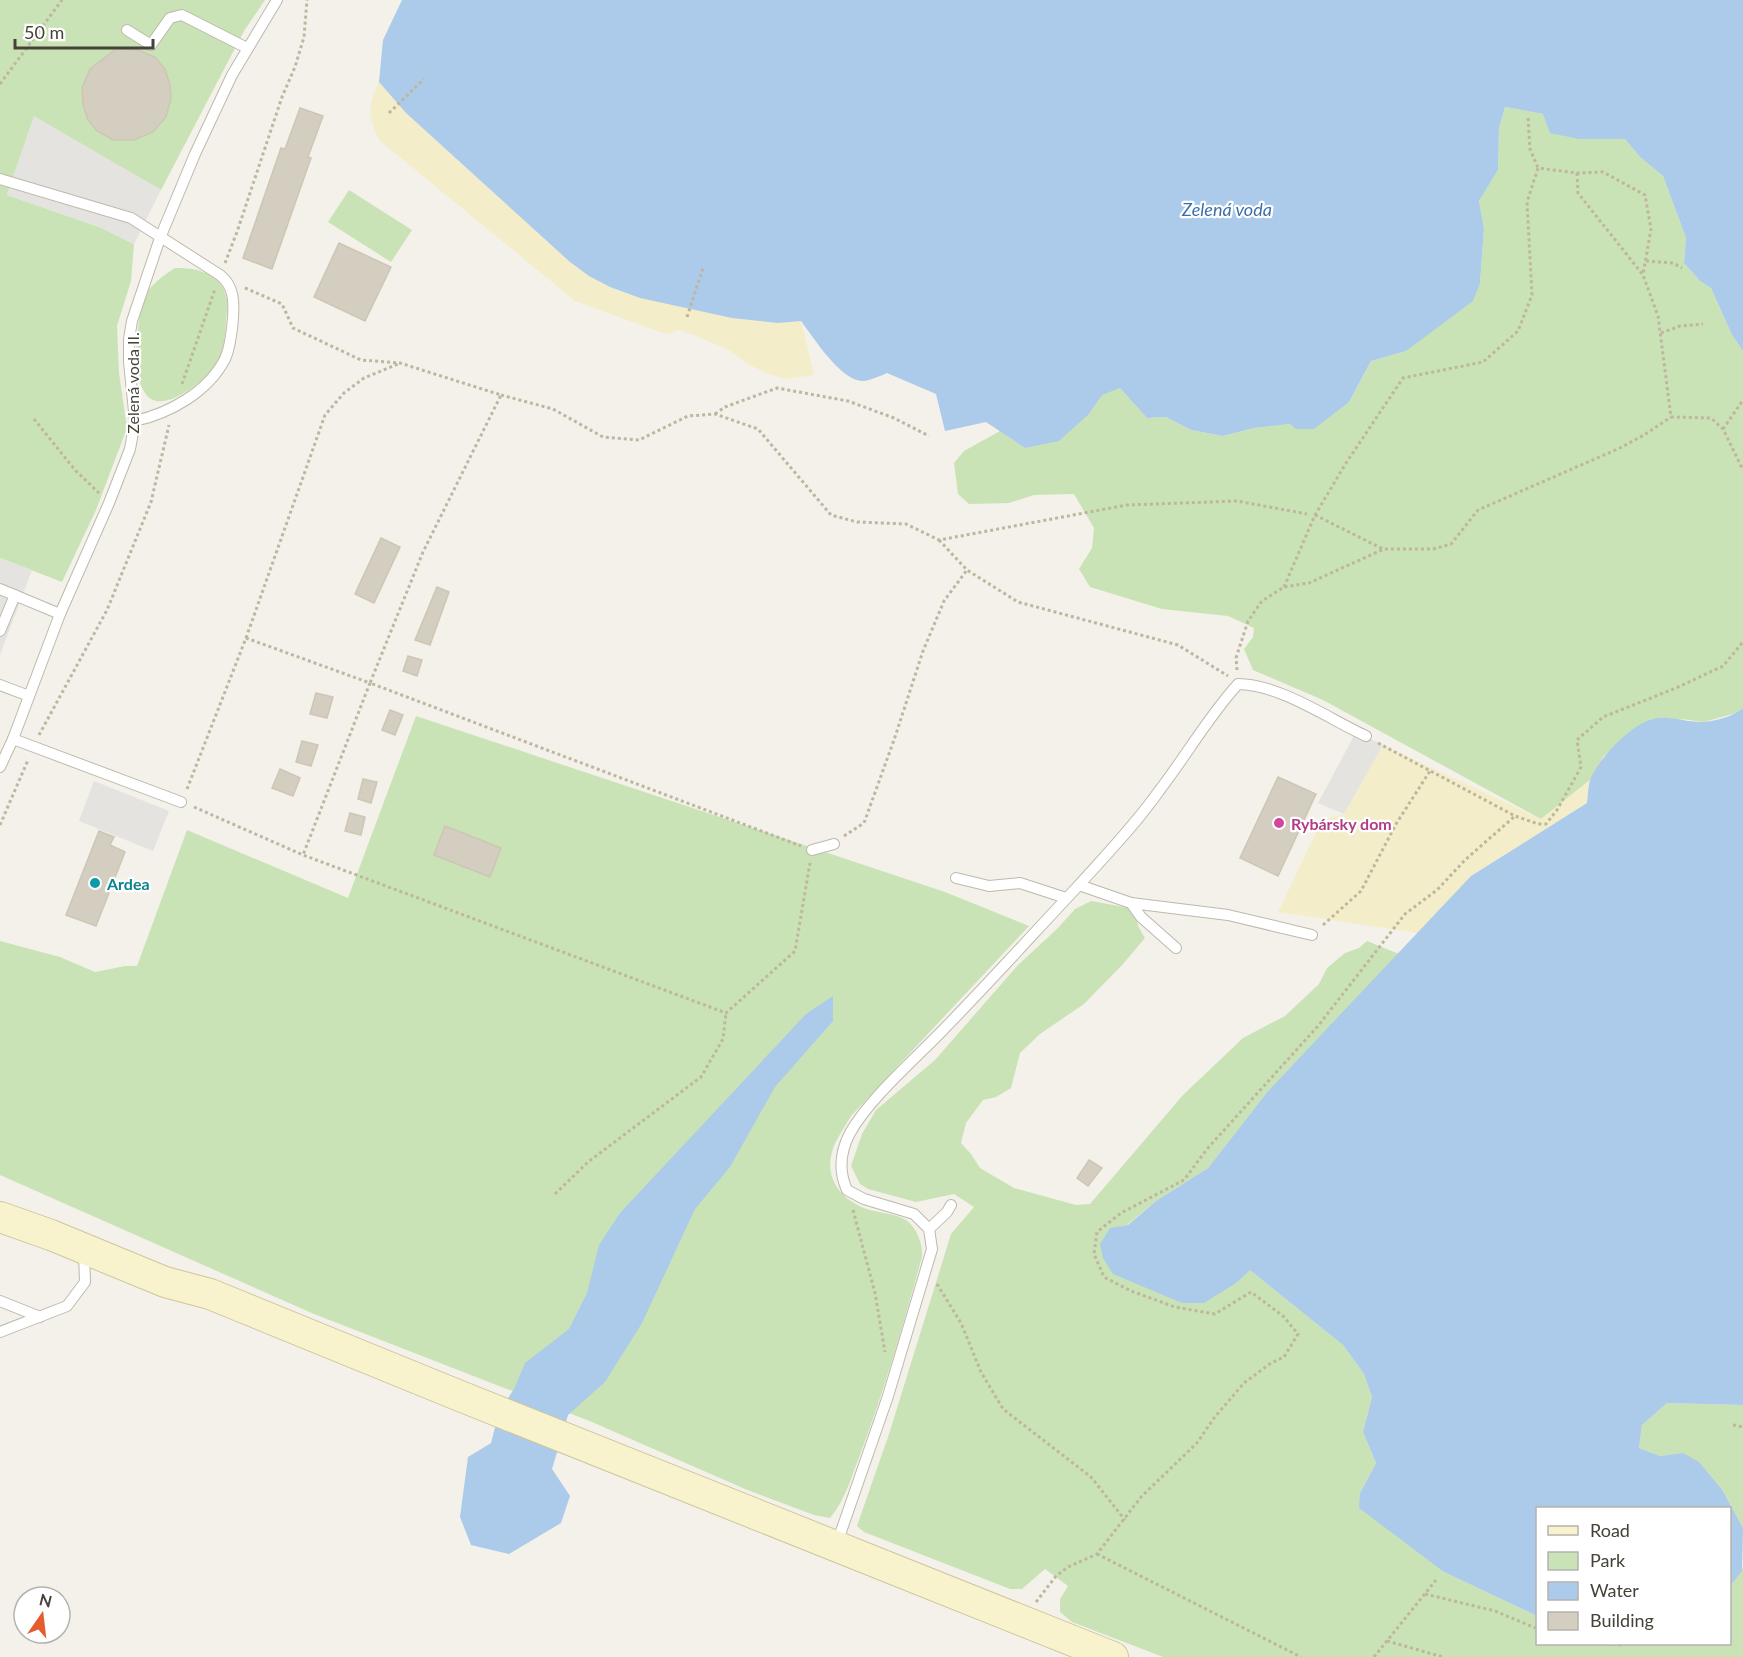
<svg xmlns="http://www.w3.org/2000/svg" width="1743" height="1657" font-family="Lato,sans-serif">
<style>
.green{fill:#cae3b6}
.sand{fill:#f3eec9}
.parking{fill:#e5e3e0}
.water{fill:#accae9}
.building{fill:#d3cec0;stroke:#cdc6b4;stroke-width:1.5}
.lines{fill:none;stroke-linecap:round;stroke-linejoin:round}
.lane-casing{stroke:#bdb9ad;stroke-width:12}
.secondary-casing{stroke:#cec69d;stroke-width:32}
.path{stroke:#beb69f;stroke-width:3;stroke-dasharray:3 3;stroke-linecap:butt}
.lane{stroke:#fff;stroke-width:10}
.secondary{stroke:#f9f3cd;stroke-width:30}
.hotel-dot{fill:#d1479c;stroke:#fff;stroke-width:2}
.culture-dot{fill:#0f9aa8;stroke:#fff;stroke-width:2}
.labels{text-anchor:middle;dominant-baseline:central;stroke-width:4.5;stroke-linejoin:round;paint-order:stroke}
.street-label{font-size:16px;fill:#464238;stroke:#fff}
.hotel-label{font-size:16px;font-weight:bold;fill:#b23c85;stroke:#fff;text-anchor:start}
.culture-label{font-size:16px;font-weight:bold;fill:#0d838f;stroke:#fff;text-anchor:start}
.water-label{font-size:18px;font-style:italic;fill:#3c6fa7;stroke:#fff}
</style>
<rect width="100%" height="100%" fill="#f3f1e9"/>
<!-- green -->
<g class="green">
<polygon points="0,0 265,0 244,31 161,190 34,117 7,195 102,228 134,244 131,281 117,326 119,373 127,428 96,510 62,582 0,558"/>
<polygon points="1505,107 1543,114 1579,139 1625,139 1640,157 1663,176 1686,238 1684,263 1700,281 1711,288 1732,335 1743,351 1743,708 1736,713 1704,722 1681,719 1652,719 1631,731 1603,757 1590,780 1541,819 1323,700 1253,670 1244,649 1253,637 1254,628 1228,616 1162,609 1090,587 1079,569 1092,548 1094,528 1074,494 1034,495 1009,503 969,504 958,494 954,463 964,451 1000,431 1025,448 1089,414 1102,394 1120,388 1147,418 1166,417 1191,430 1223,436 1254,428 1290,424 1349,402 1371,361 1406,351 1480,283 1484,229 1479,201 1498,170 1499,128"/>
<polygon points="349,190 412,230 391,262 328,222"/>
<path d="M175,268c22,-1 48,6 52,32 1,7 -1,16 -1,23 -1,12 -2,29 -9,40 -8,15 -46,45 -64,37 -25,-12 -16,-83 -8,-104 5,-11 19,-21 30,-28z"/>
<path d="M416,716l529,176 84,34 -178,190c-6,11 -16,24 -19,36 -8,29 12,50 38,58 12,3 26,4 36,10 11,8 17,24 16,37 -18,65 -37,131 -61,195 -9,23 -15,47 -31,66l-16,-3 -69,-26 -153,-67 -278,-108 -314,-139v-234l60,16 35,15 30,-6h12l50,-136 161,68z"/>
<polygon points="1091,901 1135,909 1138,926 1145,938 1123,964 1084,1004 1040,1034 1020,1053 1011,1088 996,1097 983,1100 966,1123 961,1143 971,1154 980,1168 1014,1188 1076,1205 1090,1204 1183,1095 1222,1058 1243,1038 1285,1016 1319,984 1327,968 1345,953 1359,948 1367,941 1399,954 1268,1091 1208,1168 1156,1201 1127,1225 1110,1229 1236,1283 1249,1269 1343,1345 1364,1374 1372,1397 1363,1432 1376,1463 1360,1493 1444,1572 1537,1616 1538,1644 1730,1644 1730,1586 1743,1568 1743,1657 1163,1657 1072,1622 1060,1612 1060,1599 1068,1586 1045,1569 1022,1589 1010,1589 864,1532 857,1526 889,1434 951,1234 974,1207 954,1194 916,1202 868,1189 860,1184 851,1166 862,1134 876,1110 935,1060 1018,965 1058,928 1075,909"/>
<polygon points="1667,1403 1743,1405 1743,1528 1723,1491 1683,1453 1660,1456 1639,1448 1642,1425"/>
</g>
<!-- sand -->
<g class="sand">
<path d="M379,82l27,31 164,149c13,9 26,18 40,25 23,10 48,14 72,20 40,9 78,18 119,14l13,54 -29,4 -19,-6 -20,-10 -17,-13 -33,-14 -16,-6 -14,4 -91,-33 -196,-161c-11,-22 -11,-36 0,-58z"/>
<polygon points="1383,745 1541,819 1590,780 1587,803 1471,876 1418,933 1278,912 1322,820 1344,814"/>
</g>
<!-- parking -->
<g class="parking">
<polygon points="34,116 161,190 134,244 102,228 7,195"/>
<polygon points="0,558 32,570 0,655"/>
<polygon points="1356,732 1383,745 1344,814 1318,803"/>
<polygon points="94,781 169,811 153,851 79,821"/>
</g>
<!-- water -->
<g class="water">
<path d="M402,0h1341v351l-11,-16 -21,-47 -11,-7 -16,-18 2,-25 -23,-62 -23,-19 -15,-18h-46l-29,-6 -7,-19 -38,-7 -6,21 -1,42 -19,31 5,28 -4,54 -7,18 -67,50 -35,10 -22,41 -35,27h-18l-6,-5 -36,4 -31,8 -32,-6 -25,-13 -19,1 -27,-30 -18,7 -13,19 -30,27 -34,7 -39,-26 -41,9 -9,-37 -49,-21c-7,3 -16,7 -23,8 -23,1 -50,-43 -63,-60l-23,2 -46,-5 -92,-20 -30,-11 -21,-11 -19,-14 -164,-149 -27,-31 4,-42z"/>
<path d="M1743,708v697l-76,-2 -25,22 -3,23 21,8 23,-3 16,9 24,29 20,37 -1,43 -12,15v-78h-192l-1,108 -93,-44 -85,-64 1,-15 16,-30 -13,-31 9,-35 -8,-23 -21,-29 -93,-75 -14,13 -32,20h-22l-69,-29 -10,-16 -3,-14 10,-16 18,-3 28,-24 52,-33 60,-77 203,-215 116,-73c1,-8 1,-16 3,-23 8,-21 41,-56 63,-61 16,-4 34,4 51,3 12,-1 30,-6 39,-14z"/>
<polygon points="833,996 833,1021 775,1087 730,1167 695,1209 642,1323 605,1382 568,1415 552,1469 570,1496 561,1523 509,1554 471,1545 460,1517 468,1457 491,1443 499,1412 514,1389 525,1363 569,1329 587,1293 599,1245 620,1213 806,1014"/>
</g>
<!-- building -->
<g class="building">
<polygon points="117,48 138,50 155,57 165,69 170,85 171,99 166,117 153,132 134,140 113,140 97,131 88,120 83,105 82,88 90,69"/>
<polygon points="300,108 323,116 308,157 311,158 272,269 243,258 281,148 285,149"/>
<polygon points="339,243 391,267 365,321 314,297"/>
<polygon points="381,538 400,547 374,603 355,594"/>
<polygon points="437,587 449,592 430,645 415,640"/>
<polygon points="408,656 422,660 417,676 403,671"/>
<polygon points="316,693 333,697 327,718 310,714"/>
<polygon points="390,710 403,715 395,735 382,730"/>
<polygon points="302,741 318,745 311,766 296,762"/>
<polygon points="280,769 300,778 293,796 272,788"/>
<polygon points="1278,777 1316,794 1278,876 1240,858"/>
<polygon points="363,779 377,782 371,803 358,799"/>
<polygon points="350,813 365,817 361,835 345,831"/>
<polygon points="445,826 501,848 490,877 434,855"/>
<polygon points="99,831 114,837 110,845 125,852 96,926 66,915"/>
<polygon points="1089,1160 1102,1168 1088,1186 1077,1178"/>
</g>
<g class="lines">
<!-- lane casing -->
<g class="lane-casing">
<g id="lane">
<polyline points="127,30 151,45 170,18 182,15 247,48"/>
<path d="M0,179l131,39 89,57c14,11 14,26 13,43 -1,12 -3,30 -8,41 -17,33 -55,54 -90,62"/>
<polyline points="0,589 60,614"/>
<polyline points="0,631 15,595"/>
<polyline points="0,685 29,696"/>
<polyline points="13,739 181,802"/>
<polyline points="0,767 13,739 60,614 109,503 130,449 135,421 129,362 129,339 132,321 160,238 195,154 232,75 277,0"/>
<polyline points="812,850 834,844"/>
<polyline points="956,878 989,886 1020,883 1066,898"/>
<path d="M1079,885c27,-30 56,-60 80,-94 27,-35 49,-74 79,-107 41,0 91,35 128,52"/>
<polyline points="1131,903 1141,917 1176,948"/>
<polyline points="929,1229 947,1212 951,1205"/>
<polyline points="0,1301 40,1317"/>
<polyline points="0,1332 67,1306 85,1282 84,1252"/>
<path d="M836,1546l52,-150 44,-147 -3,-20 -15,-15 -50,-15 -17,-9c-9,-20 -7,-38 3,-57 19,-34 63,-72 91,-101 47,-48 92,-98 138,-147l52,18 97,12 84,20"/>
</g>
</g>
<!-- secondary casing -->
<g class="secondary-casing">
<polyline id="secondary" points="0,1217 51,1235 165,1282 210,1294 460,1396 1113,1657"/>
</g>
<!-- path -->
<g class="path">
<polyline points="0,84 62,0"/>
<polyline points="389,113 424,79"/>
<polyline points="1528,118 1530,149 1538,168"/>
<polyline points="1577,173 1578,193 1643,275 1658,316 1671,417 1711,418 1723,429 1743,470"/>
<polyline points="1646,261 1673,263 1682,268"/>
<polyline points="225,263 237,232 282,97 295,67 304,37 307,0"/>
<polyline points="245,288 282,304 293,328 361,360 400,363 501,395 423,552 370,683 801,846"/>
<polyline points="687,317 703,268"/>
<polyline points="1661,333 1680,326 1703,324"/>
<polyline points="182,384 215,289"/>
<polyline points="501,395 553,409 603,437 639,440 688,416 715,414 758,429 831,515 857,522 906,524 939,540 1127,505 1237,501 1307,514"/>
<polyline points="715,414 725,407 777,388 848,401 894,418 929,436"/>
<polyline points="34,419 75,470 99,493"/>
<polyline points="1723,429 1743,400"/>
<polyline points="1315,515 1383,549"/>
<polyline points="939,540 967,570 1018,602 1178,645 1228,676"/>
<polyline points="1284,587 1315,515 1346,463 1403,378 1483,362 1518,331 1532,295 1527,202 1538,168 1577,173 1603,172 1645,195 1651,229 1643,275"/>
<polyline points="246,638 325,415 344,393 364,378 398,364"/>
<polyline points="1237,670 1236,658 1248,621 1262,601 1284,587 1309,583 1384,549 1433,549 1451,544 1478,510 1620,448 1644,435 1671,417"/>
<polyline points="39,735 107,610 151,502 169,425"/>
<polyline points="1378,743 1515,816 1538,824 1546,824 1557,810 1581,767 1577,740 1603,717 1676,688 1723,666 1743,642"/>
<polyline points="187,789 246,638 370,683 303,855"/>
<polyline points="194,807 303,855 726,1013 795,951 810,863"/>
<polyline points="0,825 28,760"/>
<polyline points="844,836 864,823 894,740 923,651 944,601 967,570"/>
<polyline points="1323,925 1361,891 1396,824 1430,771"/>
<polyline points="555,1194 588,1162 701,1077 723,1039 726,1013"/>
<polyline points="853,1210 875,1293 885,1352"/>
<polyline points="937,1284 961,1323 981,1372 1003,1409 1091,1477 1125,1520"/>
<polyline points="1733,1425 1743,1427"/>
<polyline points="1097,1554 1301,1657"/>
<polyline points="1425,1594 1495,1611 1538,1629"/>
<polyline points="1036,1602 1056,1576 1068,1567 1097,1554 1141,1497 1197,1443 1214,1418 1244,1383 1271,1363 1284,1357 1298,1334 1283,1316 1251,1292 1215,1314 1175,1307 1131,1291 1104,1277 1094,1254 1097,1232 1121,1213 1184,1180 1207,1149 1318,1026 1405,914 1437,890 1465,860 1515,816"/>
<polyline points="1387,1641 1443,1657"/>
<polyline points="1607,1644 1622,1645 1623,1644"/>
<polyline points="1374,1657 1436,1580"/>
</g>
<!-- lane -->
<use href="#lane" class="lane"/>
<!-- secondary -->
<use href="#secondary" class="secondary"/>
</g>
<!-- markers -->
<circle class="hotel-dot" cx="1279" cy="823" r="6"/>
<circle class="culture-dot" cx="95" cy="883" r="6"/>
<g class="labels">
<!-- street labels -->
<g class="street-label">
<text transform="translate(132 383) rotate(-90)">Zelená voda II.</text>
</g>
<!-- hotel labels -->
<g class="hotel-label">
<text x="1291" y="823">Rybársky dom</text>
</g>
<!-- culture labels -->
<g class="culture-label">
<text x="107" y="883">Ardea</text>
</g>
<!-- water labels -->
<g class="water-label">
<text x="1227" y="209">Zelená voda</text>
</g>
</g>
<!-- legend -->
<rect x="1536" y="1507" width="195" height="138" fill="#ffffff" stroke="#b5b3af" stroke-width="1.5"/>
<rect x="1548" y="1526" width="30" height="9" fill="#f9f3cd" stroke="#b5b3af" stroke-width="1.5"/>
<text x="1590" y="1537" font-size="18" fill="#464238">Road</text>
<rect x="1548" y="1552" width="30" height="18" fill="#cae3b6" stroke="#b5b3af" stroke-width="1.5"/>
<text x="1590" y="1567" font-size="18" fill="#464238">Park</text>
<rect x="1548" y="1582" width="30" height="18" fill="#accae9" stroke="#b5b3af" stroke-width="1.5"/>
<text x="1590" y="1597" font-size="18" fill="#464238">Water</text>
<rect x="1548" y="1612" width="30" height="18" fill="#d3cec0" stroke="#b5b3af" stroke-width="1.5"/>
<text x="1590" y="1627" font-size="18" fill="#464238">Building</text>
<!-- north arrow -->
<g transform="translate(42 1615) rotate(14)"><circle r="28" fill="#ffffff" stroke="#b5b3af" stroke-width="1.5"/>
<path d="M0-4.5L10 22L0 15L-10 22Z" fill="#e45c2f"/>
<text y="-9" font-size="16" font-weight="bold" text-anchor="middle" fill="#464238">N</text>
</g>
<!-- scale -->
<path d="M15 39v9h138v-9" fill="none" stroke="#464238" stroke-width="3"/>
<text x="24" y="39" font-size="18" fill="#464238" stroke="#ffffff" stroke-width="4.5" paint-order="stroke">50 m</text>
</svg>
